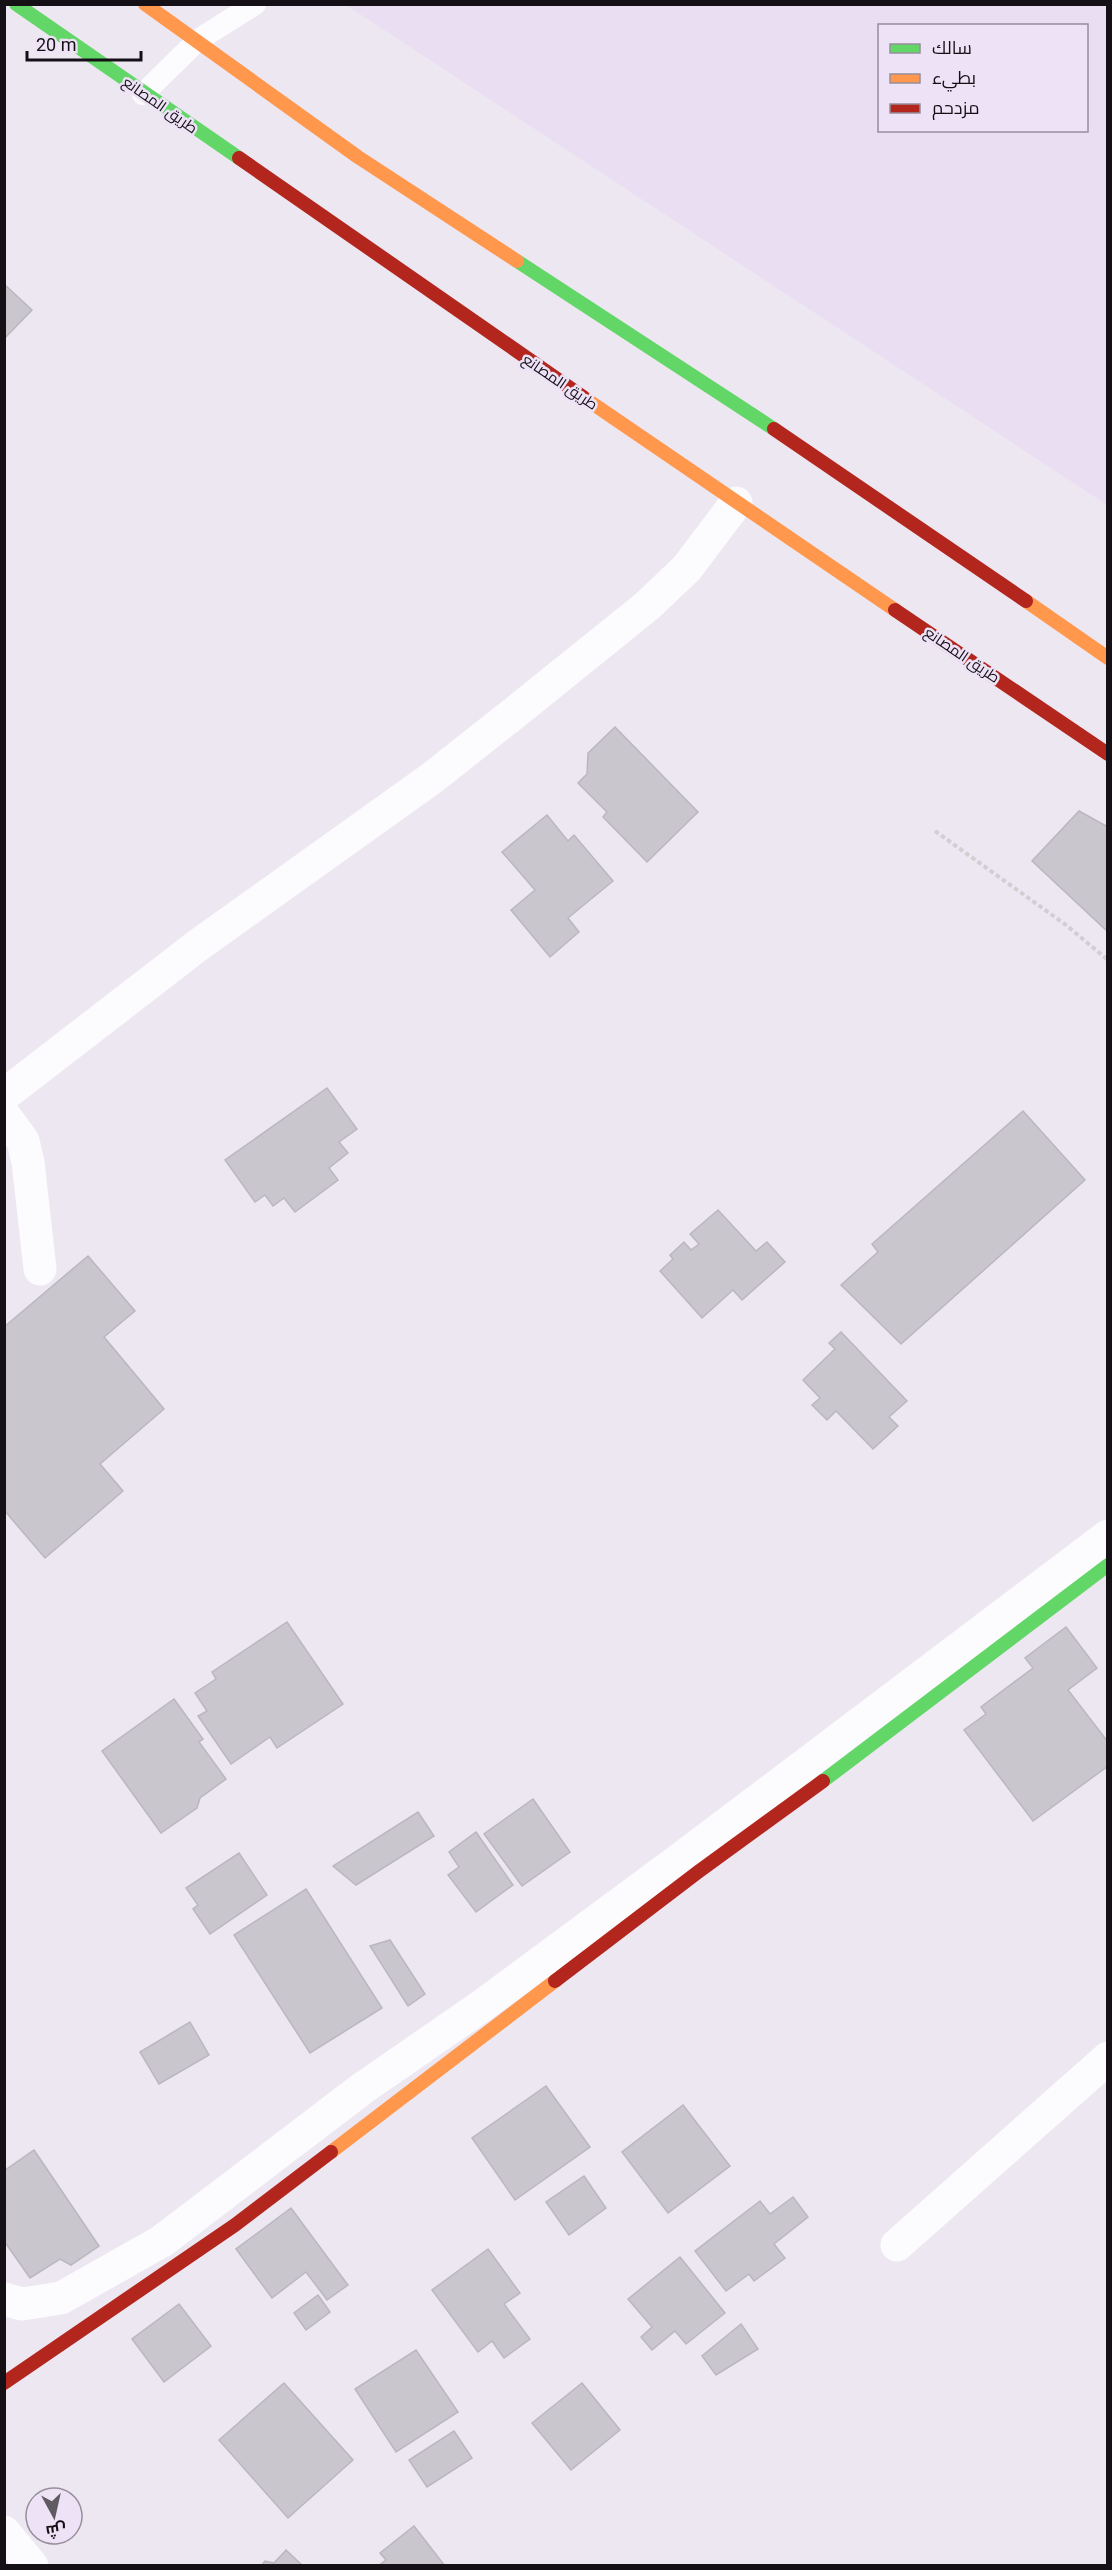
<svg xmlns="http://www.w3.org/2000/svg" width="1112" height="2570" font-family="Roboto,Cairo,sans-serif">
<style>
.built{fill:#eadff2;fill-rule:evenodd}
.building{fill:#cac6ce;stroke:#bbb7be;stroke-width:1.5}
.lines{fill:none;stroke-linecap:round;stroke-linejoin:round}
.path{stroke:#d1cfd2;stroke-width:4;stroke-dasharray:4.5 3;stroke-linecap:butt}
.lane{stroke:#fcfbfd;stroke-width:22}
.street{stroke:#fcfbfd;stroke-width:33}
.fast{stroke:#63d668;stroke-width:14}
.slow{stroke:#ff974d;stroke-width:14}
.jam{stroke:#b3261e;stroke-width:14}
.labels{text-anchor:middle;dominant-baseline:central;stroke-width:5;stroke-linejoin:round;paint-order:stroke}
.street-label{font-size:15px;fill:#141016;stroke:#eee3f6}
</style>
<rect width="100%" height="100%" fill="#ede7f2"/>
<!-- built -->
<path class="built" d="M346,5h761v500zM880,26h206v104h-206z"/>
<!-- building -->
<g class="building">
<polygon points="4,284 32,310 4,339"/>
<polygon points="615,727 698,812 647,862 603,817 607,812 578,783 587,774 588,753"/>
<polygon points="1079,811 1108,827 1107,931 1032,861"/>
<polygon points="547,815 568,841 574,835 613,881 568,918 579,932 550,957 511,910 535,890 502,852"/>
<polygon points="327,1088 357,1129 339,1142 348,1153 329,1168 338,1180 295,1212 284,1198 273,1206 265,1195 255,1202 225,1160"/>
<polygon points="1023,1111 1085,1180 901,1344 841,1285 878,1252 872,1244"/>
<polygon points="718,1210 756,1251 767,1242 785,1262 742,1300 733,1290 702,1318 660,1271 673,1259 670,1255 684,1242 691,1250 699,1244 690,1234"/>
<polygon points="88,1256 135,1311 104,1337 164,1409 100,1464 123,1491 45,1558 4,1510 4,1327"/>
<polygon points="841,1332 907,1401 889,1417 898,1426 873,1449 836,1411 827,1420 812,1405 820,1398 803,1380 835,1349 829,1343"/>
<polygon points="287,1622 343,1704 277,1748 270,1737 231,1764 198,1716 207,1711 195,1693 216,1679 212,1672"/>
<polygon points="1066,1627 1097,1668 1068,1690 1108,1742 1108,1766 1033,1821 964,1730 986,1714 981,1707 1033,1668 1025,1658"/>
<polygon points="174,1699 203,1739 199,1742 226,1779 200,1798 197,1808 161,1833 102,1751"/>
<polygon points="533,1799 570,1852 522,1886 484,1834"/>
<polygon points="418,1812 434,1836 356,1885 333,1866"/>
<polygon points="476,1832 513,1885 476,1912 448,1875 459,1867 449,1852"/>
<polygon points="239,1853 267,1895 210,1934 193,1909 198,1905 186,1888"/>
<polygon points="306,1889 382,2008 310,2053 234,1935"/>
<polygon points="390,1940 425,1994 408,2006 370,1946"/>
<polygon points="190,2022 209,2055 159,2084 140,2052"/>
<polygon points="546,2086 590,2147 515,2200 472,2138"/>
<polygon points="683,2105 730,2166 668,2213 622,2152"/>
<polygon points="34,2150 99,2246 71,2265 60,2259 30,2278 4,2241 4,2171"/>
<polygon points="584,2176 606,2208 569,2235 546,2202"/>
<polygon points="793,2197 808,2217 774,2244 785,2258 754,2281 749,2274 726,2291 695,2251 760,2201 770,2214"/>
<polygon points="291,2208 348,2285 327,2300 306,2272 272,2298 236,2249"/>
<polygon points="488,2249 520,2293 504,2304 530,2339 504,2358 492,2341 478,2352 432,2290"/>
<polygon points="680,2257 725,2313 686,2344 675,2331 652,2350 641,2337 652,2327 628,2299"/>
<polygon points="318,2295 330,2312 306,2330 294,2313"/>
<polygon points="179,2304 211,2346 164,2382 132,2339"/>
<polygon points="741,2324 758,2349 716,2375 702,2356"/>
<polygon points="416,2350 458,2412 396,2452 355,2389"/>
<polygon points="284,2383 353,2460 288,2518 219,2440"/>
<polygon points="582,2383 620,2430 571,2470 532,2423"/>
<polygon points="454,2431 472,2458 427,2487 409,2460"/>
<polygon points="414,2526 445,2566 378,2566 386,2560 380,2553"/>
<polygon points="286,2550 303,2566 261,2566 265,2561 274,2563"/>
</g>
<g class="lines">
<!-- path -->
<polyline class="path" points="935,831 1066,925 1108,960"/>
<!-- lane -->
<polyline class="lane" points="143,94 198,40 255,4"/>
<!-- street -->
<g class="street">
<polyline points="4,1095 197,946 432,778 518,710 647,606 687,568 736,503"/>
<polyline points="4,1115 23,1141 28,1162 40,1269"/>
<polyline points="897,2245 1108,2058"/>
<polyline points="4,2299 22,2304 61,2298 162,2241 363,2088 483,2005 679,1860 1108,1536"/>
<polyline points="4,2532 32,2566"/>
</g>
<!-- fast -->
<g class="fast">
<polyline points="16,4 239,158"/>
<polyline points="517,261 774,429"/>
<polyline points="823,1781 1108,1565"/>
</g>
<!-- slow -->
<g class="slow">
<polyline points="145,4 358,157 517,261"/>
<polyline points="583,397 895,610"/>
<polyline points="1026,601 1108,658"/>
<polyline points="331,2152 555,1981"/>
</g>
<!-- jam -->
<g class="jam">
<polyline points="239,158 583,397"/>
<polyline points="774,429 1026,601"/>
<polyline points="895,610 1108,754"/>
<polyline points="555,1981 698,1872 823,1781"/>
<polyline points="4,2383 235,2225 331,2152"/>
</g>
</g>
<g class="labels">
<!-- street labels -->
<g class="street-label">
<text transform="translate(160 105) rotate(35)">طريق المصانع</text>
<text transform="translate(560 382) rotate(34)">طريق المصانع</text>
<text transform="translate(962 655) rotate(34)">طريق المصانع</text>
</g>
</g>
<!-- border -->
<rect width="1112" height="2570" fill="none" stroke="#141016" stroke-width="12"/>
<!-- legend -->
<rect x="878" y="24" width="210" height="108" fill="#eee3f6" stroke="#978f9c" stroke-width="1.5"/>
<rect x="890" y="44" width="30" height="9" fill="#63d668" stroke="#978f9c" stroke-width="1.5"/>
<text x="932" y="54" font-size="18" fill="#141016">سالك</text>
<rect x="890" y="74" width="30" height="9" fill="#ff974d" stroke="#978f9c" stroke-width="1.5"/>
<text x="932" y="84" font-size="18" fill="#141016">بطيء</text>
<rect x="890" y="104" width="30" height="9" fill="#b3261e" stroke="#978f9c" stroke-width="1.5"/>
<text x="932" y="114" font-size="18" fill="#141016">مزدحم</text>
<!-- north arrow -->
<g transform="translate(54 2516) rotate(172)"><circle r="28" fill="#eee3f6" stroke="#978f9c" stroke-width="1.5"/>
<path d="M0-4.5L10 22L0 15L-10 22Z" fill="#605b63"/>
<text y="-9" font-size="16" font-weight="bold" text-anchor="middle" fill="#141016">ش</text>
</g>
<!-- scale -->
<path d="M27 51v9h114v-9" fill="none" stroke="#141016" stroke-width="3"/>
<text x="36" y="51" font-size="18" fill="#141016" stroke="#eee3f6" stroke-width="4.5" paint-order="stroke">20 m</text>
</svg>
